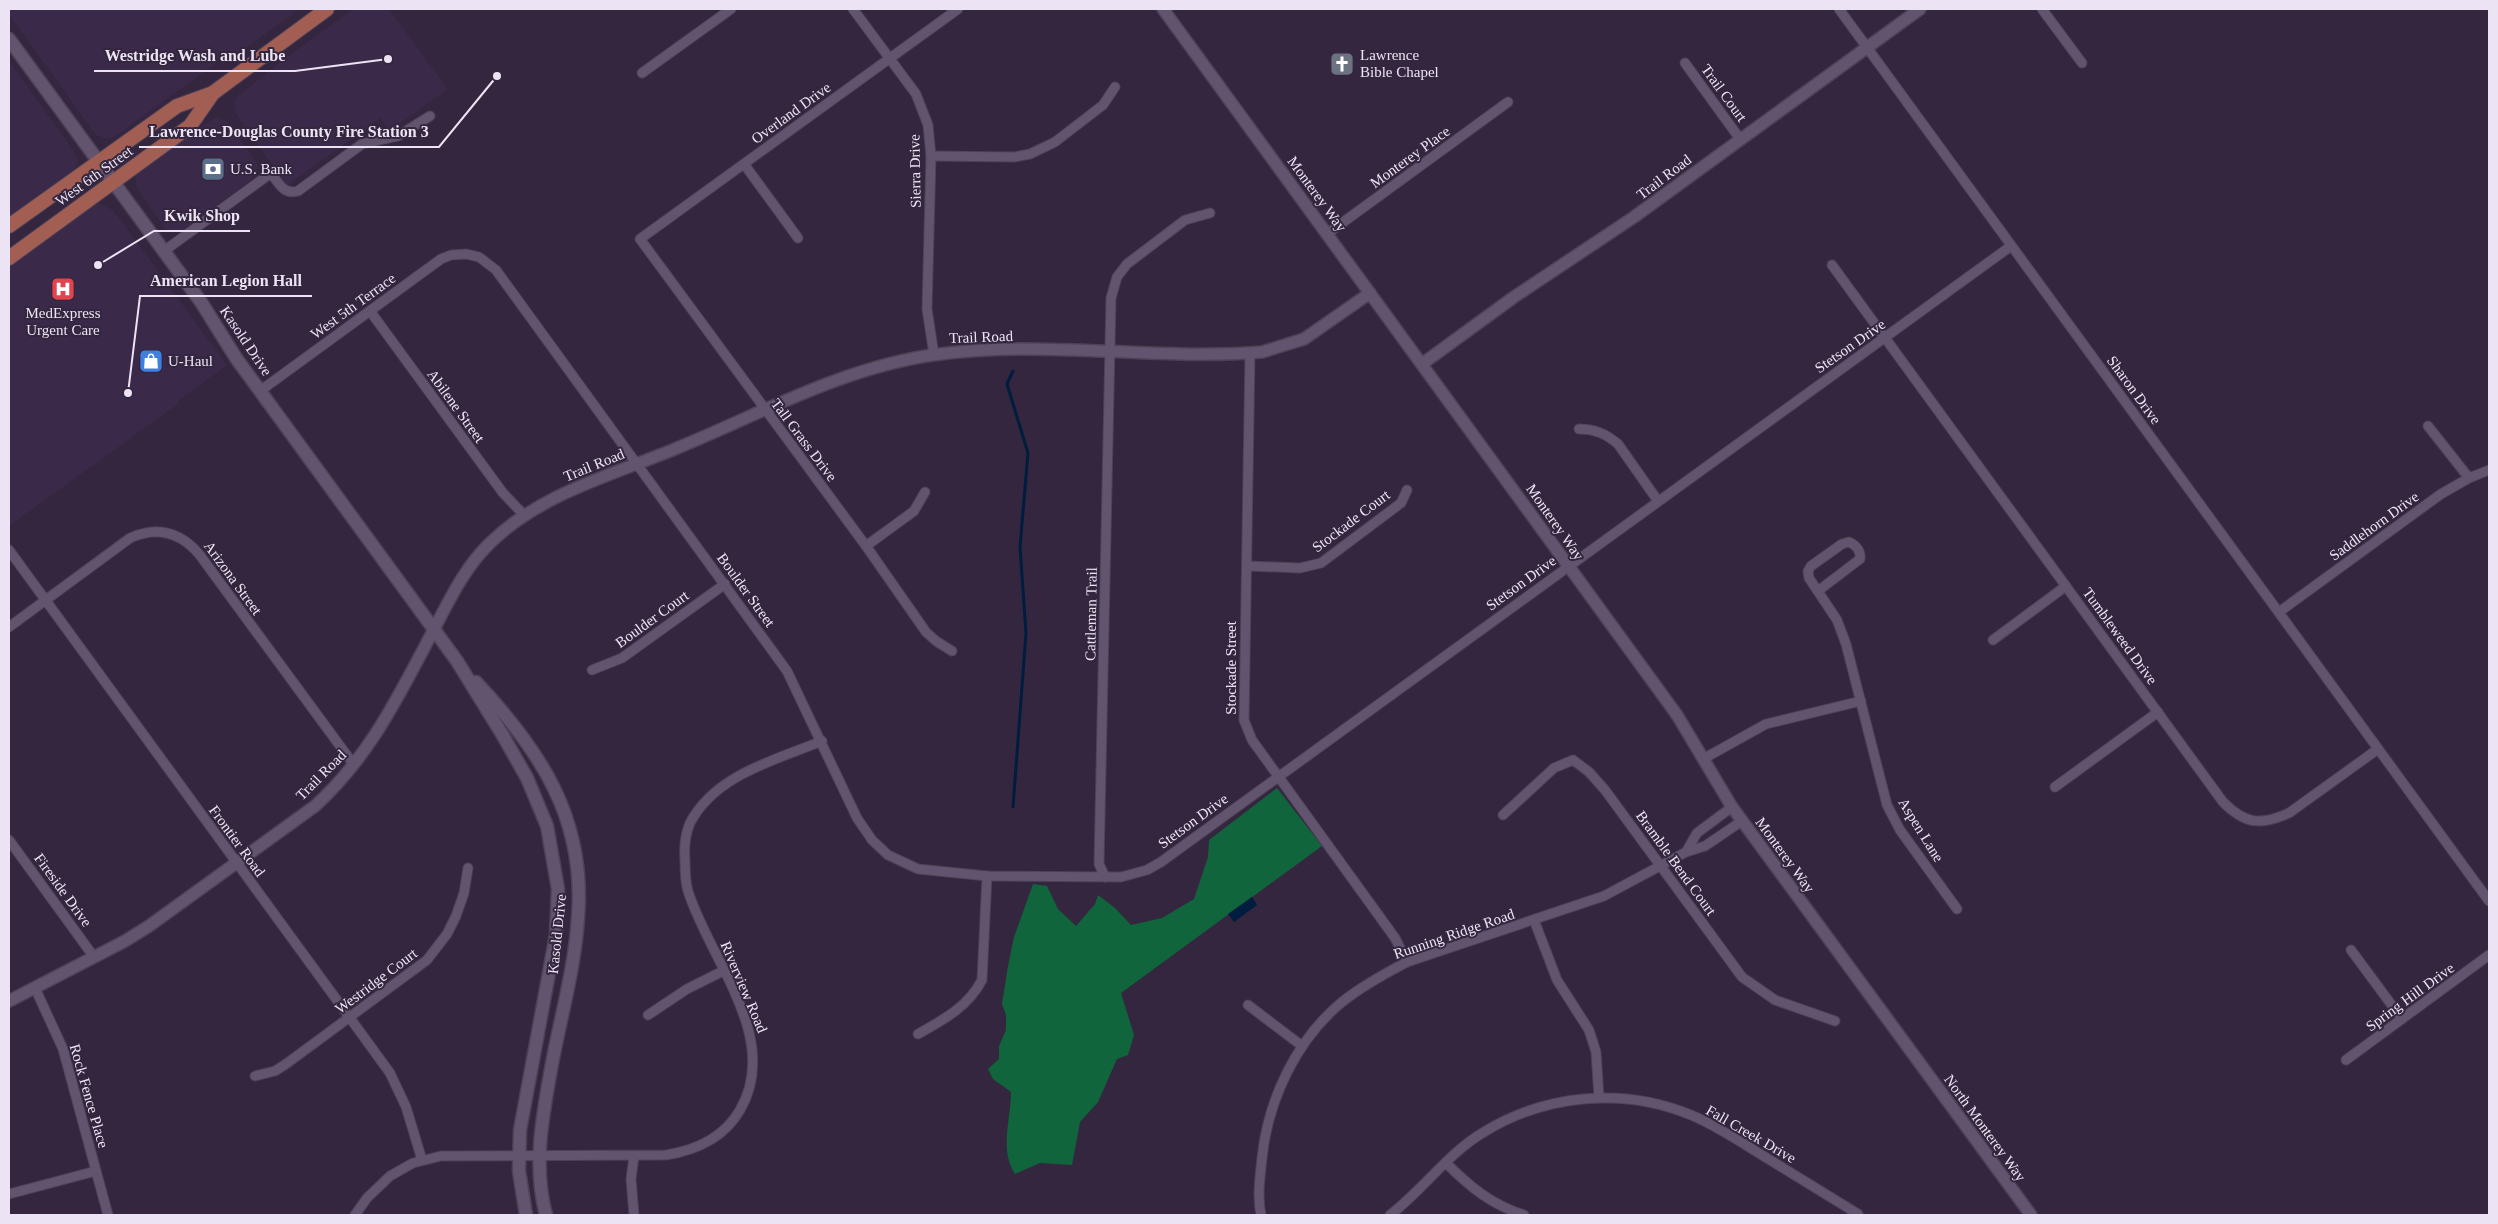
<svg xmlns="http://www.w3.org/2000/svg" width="2498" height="1224" font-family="'Times New Roman',serif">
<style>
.built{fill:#3a2948}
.forest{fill:#11653c}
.water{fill:#001c3f}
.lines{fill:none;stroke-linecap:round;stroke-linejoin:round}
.stream{stroke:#001c3f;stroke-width:3}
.minor-casing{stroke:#4d4156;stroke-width:11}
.tertiary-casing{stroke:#4d4156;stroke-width:14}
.secondary-casing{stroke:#4d4156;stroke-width:15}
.primary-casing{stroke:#4d4156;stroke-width:16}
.minor{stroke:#62546f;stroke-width:9}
.tertiary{stroke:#62546f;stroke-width:11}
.secondary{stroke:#62546f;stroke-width:12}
.primary{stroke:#a25e53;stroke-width:14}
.labels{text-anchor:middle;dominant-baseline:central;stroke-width:4;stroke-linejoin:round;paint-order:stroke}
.poi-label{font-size:15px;fill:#ece4f4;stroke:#33263e;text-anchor:start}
.street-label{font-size:15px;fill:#ece4f4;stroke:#33263e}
.leader{fill:none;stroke:#ece4f4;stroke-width:2}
.callout-dot{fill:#ece4f4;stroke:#33263e;stroke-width:2}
.callout-label{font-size:16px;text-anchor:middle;font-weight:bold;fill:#ece4f4;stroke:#33263e;stroke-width:4;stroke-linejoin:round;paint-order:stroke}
</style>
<rect width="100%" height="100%" fill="#33263e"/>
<!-- built -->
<g class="built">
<polygon points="9,9 300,9 240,52 230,53 116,136 107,139 96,135 9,15"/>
<polygon points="353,9 389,9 448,89 390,131 380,118 287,186 235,113 234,102 236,98 275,66"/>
<polygon points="9,61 74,151 78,162 74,171 9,218"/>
<polygon points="216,117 227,121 257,163 257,172 251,180 182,231 171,232 166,230 136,187 136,177 140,170"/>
<polygon points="98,203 113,210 227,365 178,401 178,404 9,526 9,266 90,206"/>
</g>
<!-- forest -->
<path class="forest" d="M1277,788l45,58 -201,147 13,42 -6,20 -11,4 -19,43 -18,20 -8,43 -32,-2 -25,11c-16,-25 -4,-54 -4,-82l-18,-13 -5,-10 11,-10v-13l7,-16v-15l-4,-11 6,-38 6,-29 19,-53 14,2 11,23 18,17 19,-22 3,-9 17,13 16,17 31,-7 32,-19 14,-42 1,-17z"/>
<!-- water -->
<polygon class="water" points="1252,897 1257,905 1234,922 1228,914"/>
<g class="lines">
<!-- stream -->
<polyline class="stream" points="1013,807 1026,633 1020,547 1028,453 1007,384 1013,371"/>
<!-- minor casing -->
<g class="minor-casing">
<g id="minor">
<polyline points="853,9 916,94 928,125 931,156 927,309 934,355"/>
<polyline points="1839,9 2489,901"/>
<polyline points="2042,9 2082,63"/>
<polyline points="1685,63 1740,139"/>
<polyline points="642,73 731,9"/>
<polyline points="931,156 1014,157 1030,154 1055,142 1103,105 1115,87"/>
<polyline points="744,164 798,238"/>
<polyline points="1327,234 1508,102"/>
<path d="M164,251l107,-78c8,11 13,22 27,18l64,-47 36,-8 32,-20"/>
<path d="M1832,265l391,537c22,22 37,24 66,11l89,-64"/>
<polyline points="370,311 503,493 524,515"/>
<polyline points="1250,353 1244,720 1252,740 1395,938 1407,962"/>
<polyline points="260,391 441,259 451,255 466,254 479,257 496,270 787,671 857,818 872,840 888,855 918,869 987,876 1121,877 1147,870 1161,862 2011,246"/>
<polyline points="2428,426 2469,478"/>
<path d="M1579,429c16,0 27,5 39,15l40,57"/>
<polyline points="866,546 914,511 925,492"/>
<polyline points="9,550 390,1073 406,1107 422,1160"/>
<polyline points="1247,566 1300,568 1321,563 1401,503 1407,490"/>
<path d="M1818,591l42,-32c1,-8 -4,-14 -11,-17l-7,2 -31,22 -3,5 1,7 28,42 9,24 41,161 13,25 57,79"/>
<polyline points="2279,612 2441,494 2469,478 2489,470"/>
<path d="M9,627l121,-89c27,-12 50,-6 69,16l155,211"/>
<polyline points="1993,640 2066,586"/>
<polyline points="952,651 936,641 926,632 866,546 640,239 958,9"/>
<polyline points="592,670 622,658 725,584"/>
<polyline points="1703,759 1766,724 1861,701"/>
<polyline points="2055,787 2158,712"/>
<polyline points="1503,815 1554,768 1573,760 1589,772 1605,790 1742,977 1775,1000 1835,1021"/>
<polyline points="9,840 94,957"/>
<polyline points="1686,852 1697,833 1732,807"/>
<polyline points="1105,877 1099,864 1111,298 1117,277 1127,264 1185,220 1210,213"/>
<polyline points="1534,920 1557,980 1589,1030 1596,1052 1599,1097"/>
<polyline points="2351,950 2402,1019"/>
<polyline points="35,988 63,1049 108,1215"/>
<polyline points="1248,1005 1302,1046"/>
<polyline points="648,1015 687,989 723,971"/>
<path d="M918,1034c25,-14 50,-27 64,-54l5,-104"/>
<polyline points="2346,1060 2489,955"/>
<polyline points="255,1076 275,1071 286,1064 427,960 447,934 456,916 464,893 468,868"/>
<polyline points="634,1156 631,1179 634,1215"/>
<path d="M1446,1163c24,24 46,42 78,52"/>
<polyline points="9,1194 96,1171"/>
<path d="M355,1215l12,-17 23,-22 23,-13 28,-7 225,-1c31,-5 58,-17 74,-45 42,-72 -31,-151 -52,-219 -3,-10 -3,-21 -3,-31 -1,-12 0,-25 5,-37 25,-48 85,-63 132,-82"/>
<path d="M1261,1215c-4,-18 -1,-38 1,-57 6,-58 34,-118 80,-156 20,-16 42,-28 65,-40l197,-66 82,-44 19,-6 37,-25"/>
<path d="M1390,1215c33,-25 58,-62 94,-83 62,-38 140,-45 207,-17 24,10 45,24 66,37 34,21 67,41 101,62"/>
</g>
</g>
<!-- tertiary casing -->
<g class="tertiary-casing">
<g id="tertiary">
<polyline points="1163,9 1677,715 1732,807 2031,1215"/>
<polyline points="1422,364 1514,297 1634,217 1920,9"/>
<path d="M9,1001l116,-60 24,-15 166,-120c55,-50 83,-109 117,-173 17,-32 32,-65 58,-90 51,-50 123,-68 187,-95 83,-34 165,-80 256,-93 109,-16 220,6 329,-3l42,-13 66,-46"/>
</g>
</g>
<!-- secondary casing -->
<g class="secondary-casing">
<g id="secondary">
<polyline points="9,39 201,302 236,358 457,661 502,734 527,778 547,826 558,889 556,935 520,1130 519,1171 526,1215"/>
<path d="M476,682c64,68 110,137 102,235 -3,51 -18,102 -27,152 -9,50 -18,97 -5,146"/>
</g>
</g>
<!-- primary casing -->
<g class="primary-casing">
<g id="primary">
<polyline points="9,226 177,106 213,93 327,9"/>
<polyline points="9,258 190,126 213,93"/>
</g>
</g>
<!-- minor -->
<use href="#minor" class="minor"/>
<!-- tertiary -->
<use href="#tertiary" class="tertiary"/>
<!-- secondary -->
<use href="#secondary" class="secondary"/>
<!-- primary -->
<use href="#primary" class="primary"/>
</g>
<!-- icons -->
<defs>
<g id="church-square" transform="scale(1.25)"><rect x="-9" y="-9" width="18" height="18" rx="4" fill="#6b7280" stroke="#33263e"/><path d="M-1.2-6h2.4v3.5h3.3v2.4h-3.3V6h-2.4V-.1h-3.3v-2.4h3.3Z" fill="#fff"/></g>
<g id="bank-square" transform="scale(1.25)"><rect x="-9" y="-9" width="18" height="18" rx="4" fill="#5c6f8a" stroke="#33263e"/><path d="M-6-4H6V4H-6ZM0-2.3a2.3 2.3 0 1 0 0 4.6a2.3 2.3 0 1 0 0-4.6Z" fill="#fff"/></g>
<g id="hospital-square" transform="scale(1.25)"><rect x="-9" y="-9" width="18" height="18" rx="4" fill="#e0444e" stroke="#33263e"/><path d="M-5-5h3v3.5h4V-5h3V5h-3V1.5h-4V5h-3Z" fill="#fff"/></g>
<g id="shop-square" transform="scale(1.25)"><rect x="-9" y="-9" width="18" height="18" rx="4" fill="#3f7fe0" stroke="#33263e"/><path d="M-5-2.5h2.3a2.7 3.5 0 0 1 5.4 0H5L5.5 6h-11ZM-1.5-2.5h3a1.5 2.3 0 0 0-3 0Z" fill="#fff"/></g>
</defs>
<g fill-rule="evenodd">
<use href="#church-square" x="1342" y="64"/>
<use href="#bank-square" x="213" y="169"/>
<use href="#hospital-square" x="63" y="289"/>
<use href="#shop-square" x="151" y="361"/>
</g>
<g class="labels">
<!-- poi labels -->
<g class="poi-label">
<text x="1360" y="55">Lawrence<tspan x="1360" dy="17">Bible Chapel</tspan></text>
<text x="230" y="169">U.S. Bank</text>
<text x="63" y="313" text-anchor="middle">MedExpress<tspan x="63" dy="17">Urgent Care</tspan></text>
<text x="168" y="361">U-Haul</text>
</g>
<!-- street labels -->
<g class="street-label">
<text transform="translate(1724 93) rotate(54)">Trail Court</text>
<text transform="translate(791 113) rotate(-36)">Overland Drive</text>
<text transform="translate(1410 157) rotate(-36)">Monterey Place</text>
<text transform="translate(915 171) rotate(-91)">Sierra Drive</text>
<text transform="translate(94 176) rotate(-36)">West 6th Street</text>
<text transform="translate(1664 177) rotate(-37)">Trail Road</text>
<text transform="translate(1317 194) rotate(54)">Monterey Way</text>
<text transform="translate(353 306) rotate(-36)">West 5th Terrace</text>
<text transform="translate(981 337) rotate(-2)">Trail Road</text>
<text transform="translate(246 341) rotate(56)">Kasold Drive</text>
<text transform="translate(1850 346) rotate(-35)">Stetson Drive</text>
<text transform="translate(2134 390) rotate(54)">Sharon Drive</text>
<text transform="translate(456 406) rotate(54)">Abilene Street</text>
<text transform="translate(804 440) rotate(53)">Tall Grass Drive</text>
<text transform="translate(594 465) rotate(-22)">Trail Road</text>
<text transform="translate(1351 521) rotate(-37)">Stockade Court</text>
<text transform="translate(1555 522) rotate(55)">Monterey Way</text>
<text transform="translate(2374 526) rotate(-36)">Saddlehorn Drive</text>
<text transform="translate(233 578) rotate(54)">Arizona Street</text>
<text transform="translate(1521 583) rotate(-36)">Stetson Drive</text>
<text transform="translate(746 590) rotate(54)">Boulder Street</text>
<text transform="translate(1091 614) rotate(-89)">Cattleman Trail</text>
<text transform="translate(652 619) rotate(-36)">Boulder Court</text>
<text transform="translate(2120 636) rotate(54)">Tumbleweed Drive</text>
<text transform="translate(1231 668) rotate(-90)">Stockade Street</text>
<text transform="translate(321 775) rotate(-45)">Trail Road</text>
<text transform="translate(1193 821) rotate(-36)">Stetson Drive</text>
<text transform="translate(1921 830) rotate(58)">Aspen Lane</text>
<text transform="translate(237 841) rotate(54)">Frontier Road</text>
<text transform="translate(1785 855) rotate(54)">Monterey Way</text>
<text transform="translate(1676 863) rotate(54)">Bramble Bend Court</text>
<text transform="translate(63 890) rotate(54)">Fireside Drive</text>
<text transform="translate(557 934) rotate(-84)">Kasold Drive</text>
<text transform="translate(1454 934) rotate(-19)">Running Ridge Road</text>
<text transform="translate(376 981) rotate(-37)">Westridge Court</text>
<text transform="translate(744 987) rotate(67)">Riverview Road</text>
<text transform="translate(2410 997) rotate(-36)">Spring Hill Drive</text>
<text transform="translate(89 1096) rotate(74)">Rock Fence Place</text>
<text transform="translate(1985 1128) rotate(54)">North Monterey Way</text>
<text transform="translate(1751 1134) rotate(30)">Fall Creek Drive</text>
</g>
</g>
<!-- callouts -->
<path class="leader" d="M388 59L295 71H94M497 76L439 147H139M98 265L154 231H250M128 393L140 296H312"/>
<g class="callout-dot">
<circle cx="388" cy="59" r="5"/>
<circle cx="497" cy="76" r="5"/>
<circle cx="98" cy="265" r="5"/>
<circle cx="128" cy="393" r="5"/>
</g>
<g class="callout-label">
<text x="195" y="61">Westridge Wash and Lube</text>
<text x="289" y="137">Lawrence-Douglas County Fire Station 3</text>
<text x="202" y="221">Kwik Shop</text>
<text x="226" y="286">American Legion Hall</text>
</g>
<!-- border -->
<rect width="2498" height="1224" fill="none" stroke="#ece4f4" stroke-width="20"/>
</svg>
